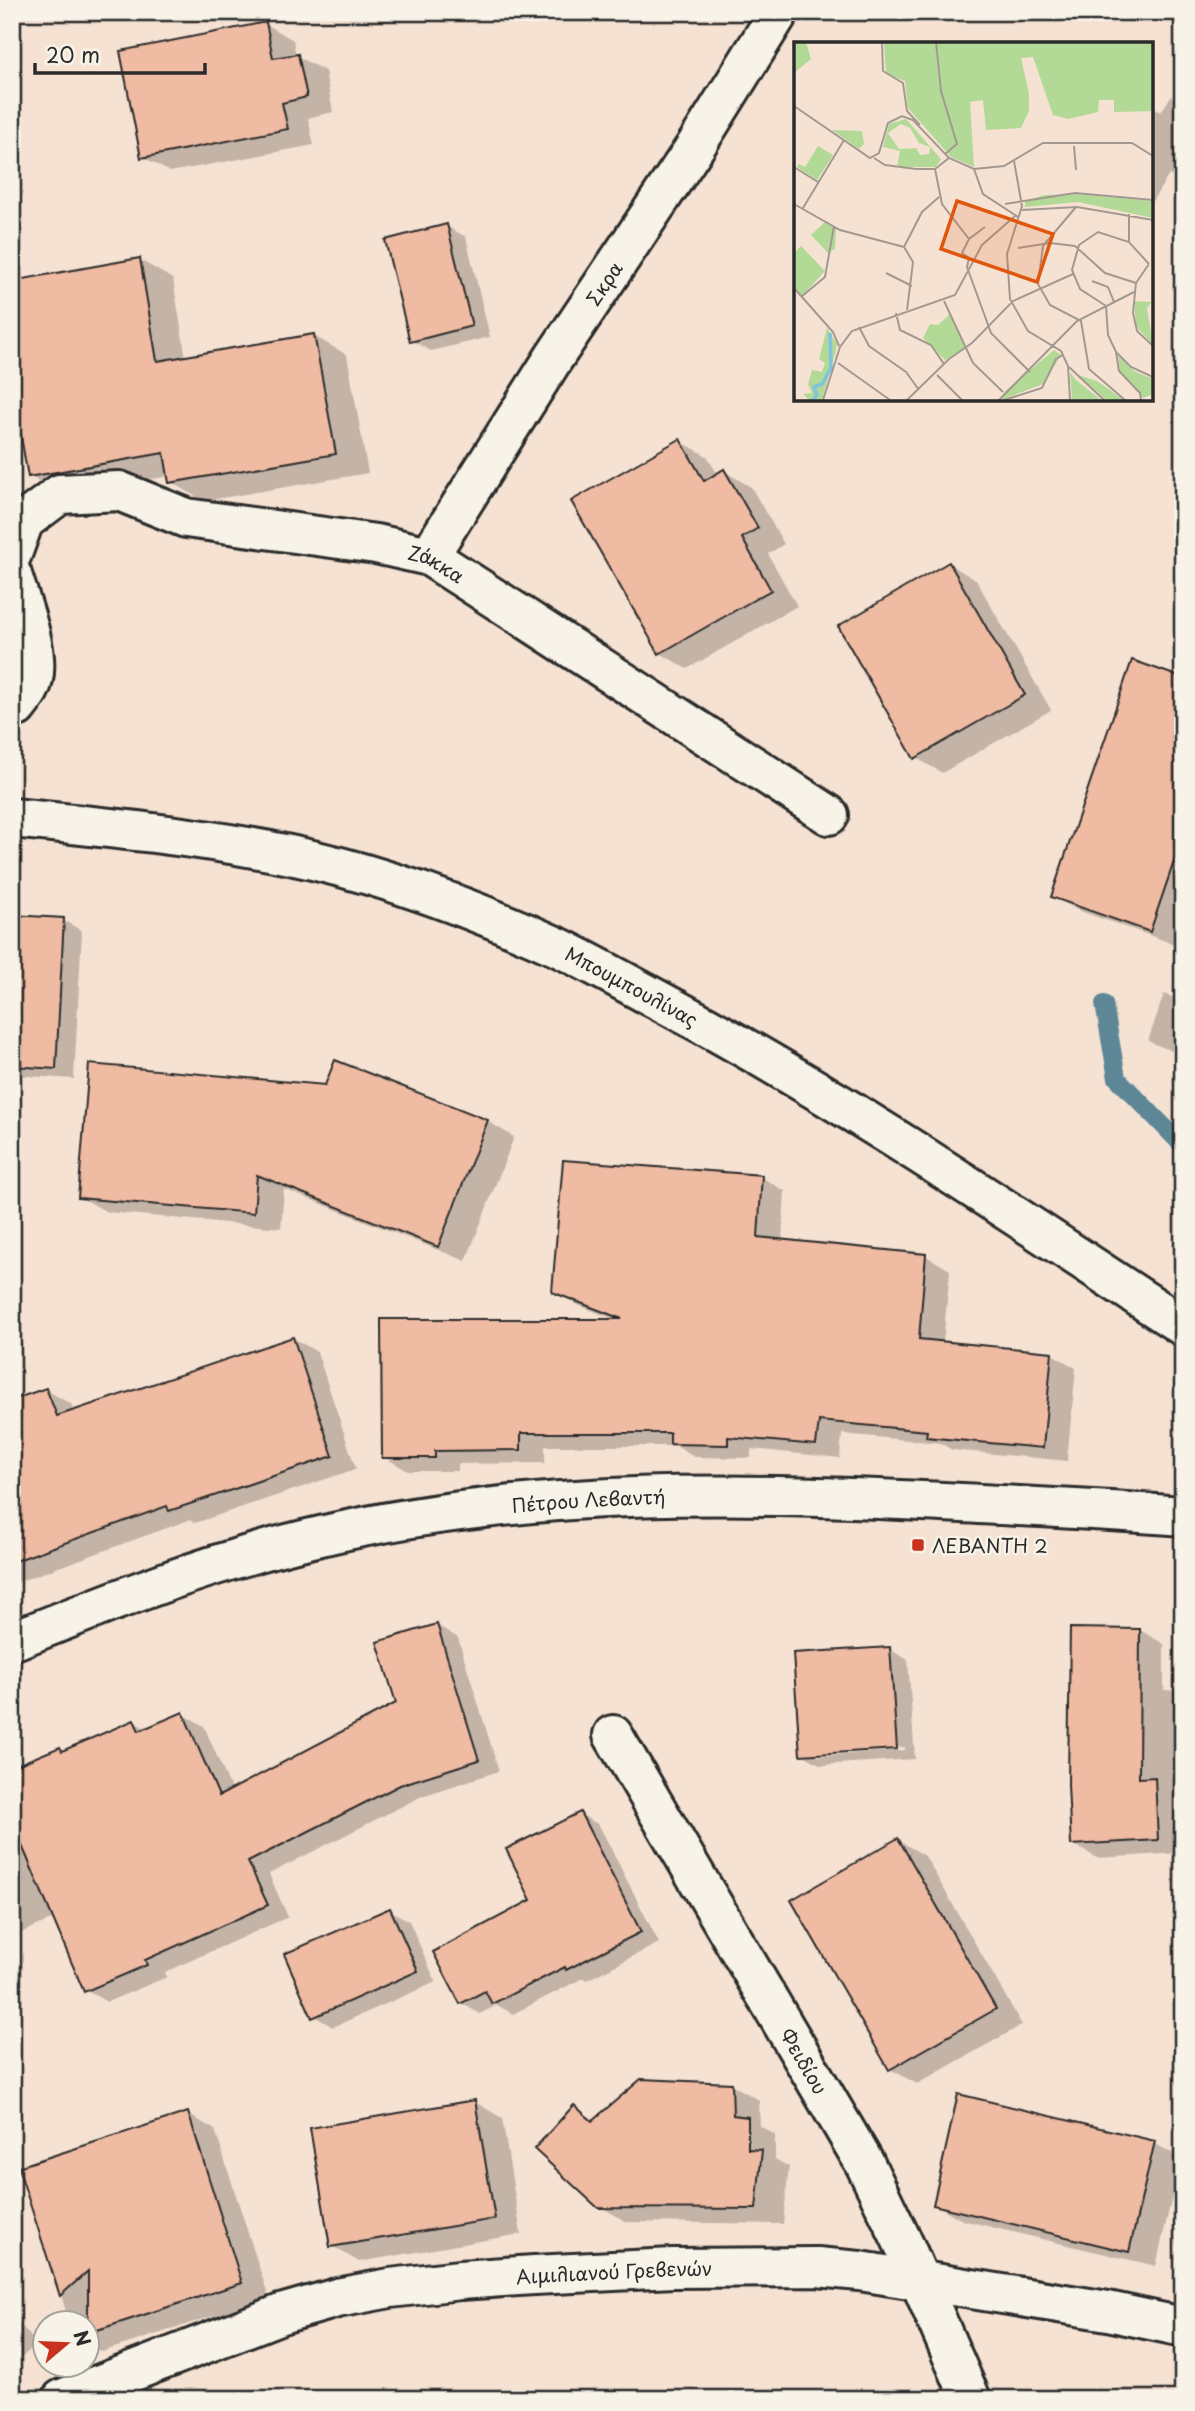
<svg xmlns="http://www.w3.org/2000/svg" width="1195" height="2411" font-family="'Playpen Sans',sans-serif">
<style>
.shadow{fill:#0003;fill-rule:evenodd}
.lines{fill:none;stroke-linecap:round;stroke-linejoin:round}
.stream{stroke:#5d8797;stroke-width:18}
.building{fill:#f0bba3;stroke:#2b2b2b;stroke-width:2}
.street-casing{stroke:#2b2b2b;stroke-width:44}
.secondary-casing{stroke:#2b2b2b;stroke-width:44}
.street{stroke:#f7f3e8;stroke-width:38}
.secondary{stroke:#f7f3e8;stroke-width:38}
.poi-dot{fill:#c8321e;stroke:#f7f3e8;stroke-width:2.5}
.labels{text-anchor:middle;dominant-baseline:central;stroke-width:5;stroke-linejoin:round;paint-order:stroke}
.street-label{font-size:19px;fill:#2b2b2b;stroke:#f7f3e8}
.poi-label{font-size:19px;fill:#2b2b2b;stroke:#f7f3e8;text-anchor:start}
.inset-river{fill:none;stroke:#7ec4df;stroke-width:3.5}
.inset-road{fill:none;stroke:#a49990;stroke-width:2}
.view{fill:#df570e;fill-opacity:0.15;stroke:#df570e;stroke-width:3.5}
.inset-edge{fill:none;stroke:#2b2b2b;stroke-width:3.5}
</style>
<rect width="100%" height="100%" fill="#f5e2d3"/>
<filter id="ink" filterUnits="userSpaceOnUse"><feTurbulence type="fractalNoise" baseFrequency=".0143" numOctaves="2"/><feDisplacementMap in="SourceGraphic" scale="14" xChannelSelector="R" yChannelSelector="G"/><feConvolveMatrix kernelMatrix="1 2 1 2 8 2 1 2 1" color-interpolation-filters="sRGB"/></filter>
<g filter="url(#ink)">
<!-- shadow -->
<g class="shadow">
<polygon points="266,24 293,40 296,56 325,71 333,112 308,118 314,145 170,172 143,157"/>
<polygon points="1171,96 1183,103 1183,183 1169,175 1151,203 1151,106 1161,112"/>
<polygon points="446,226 466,237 490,337 431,351 411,340"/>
<polygon points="140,260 173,279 186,358 314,336 347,355 368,473 204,501 171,482 170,476 63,495 30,476"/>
<polygon points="680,441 707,456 718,475 724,471 751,487 784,544 768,554 797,606 687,669 660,653"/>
<polygon points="949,564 976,580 1051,710 942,773 915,757"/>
<polygon points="1183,680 1183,918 1174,944 1077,910 1053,896"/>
<polygon points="12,917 63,920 82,931 74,1079 12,1075"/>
<polygon points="1164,994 1183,1001 1183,1056 1148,1041"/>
<polygon points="487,1121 514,1137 466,1261 284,1189 281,1228 107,1212 80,1197"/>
<polygon points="761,1177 785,1191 782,1242 926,1256 950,1270 943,1343 1052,1354 1076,1368 1067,1461 952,1450 940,1443 842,1434 840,1458 751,1449 751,1458 695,1457 676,1446 545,1446 545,1463 458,1464 458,1471 408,1471 384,1457 619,1321 578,1305 554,1291"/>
<polygon points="293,1338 317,1352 356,1469 195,1523 189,1520 12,1584 12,1402 46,1390 71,1404 74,1412"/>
<polygon points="437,1625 458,1638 499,1771 422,1796 269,1874 288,1917 165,1972 167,1977 107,2002 85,1990 55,1918 12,1937 12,1769 60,1748 65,1751 134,1722 147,1729 183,1714 204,1726 232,1791 399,1704"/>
<polygon points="1140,1630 1164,1644 1164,1690 1183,1691 1182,1853 1097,1858 1072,1844"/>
<path d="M889,1649l19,11 7,99 -94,6 -19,-11zM905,1747v3l-87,6v-4z"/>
<polygon points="580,1814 599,1825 659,1943 587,1980 583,1978 513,2014 497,2005 480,2014 461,2003 533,1900"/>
<polygon points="898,1840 925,1856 1022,2025 917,2084 890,2069"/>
<polygon points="390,1910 409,1921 436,1982 333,2027 314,2016"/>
<polygon points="732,2085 759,2100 760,2126 775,2135 775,2159 789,2167 783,2224 627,2222 599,2206 574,2108 596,2120"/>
<polygon points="475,2102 502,2118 521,2234 359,2262 332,2246"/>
<polygon points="188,2114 215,2130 269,2298 102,2352 88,2344 88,2324 70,2324 21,2168"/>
<polygon points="1154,2143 1181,2158 1156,2266 962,2220 935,2204"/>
<polygon points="12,2315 37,2344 12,2366"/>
</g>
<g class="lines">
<!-- stream -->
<polyline class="stream" points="1104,1004 1117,1078 1183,1146"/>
</g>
<!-- building -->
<g class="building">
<polygon points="266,22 273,58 298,54 307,97 282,103 288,129 141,158 120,51"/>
<polygon points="447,224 472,326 410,342 385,240"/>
<polygon points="140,258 157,361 314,334 336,454 169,483 164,453 28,477 12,385 12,281"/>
<polygon points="680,439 704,481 724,469 758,528 742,538 771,590 659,654 571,501"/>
<polygon points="949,562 1025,695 914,759 838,626"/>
<polygon points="1132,660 1183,678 1183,835 1150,932 1051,897"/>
<polygon points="12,915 64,918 56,1069 12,1066"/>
<polygon points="335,1060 488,1120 438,1247 257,1175 254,1213 78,1198 89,1064 325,1085"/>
<polygon points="563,1160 762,1175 758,1237 926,1254 919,1339 1052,1352 1043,1448 926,1437 927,1431 819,1421 816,1445 728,1437 728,1445 670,1444 670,1433 521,1433 521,1450 435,1451 435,1458 382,1458 381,1319 622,1319 552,1292"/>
<polygon points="293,1337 333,1456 169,1511 167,1506 12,1562 12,1400 46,1388 57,1416"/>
<polygon points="437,1624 479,1760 400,1785 248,1862 268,1905 145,1960 147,1965 84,1992 12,1822 12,1767 60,1747 62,1751 134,1720 139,1731 183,1712 219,1796 396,1703 377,1642"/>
<polygon points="1070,1628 1140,1629 1139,1778 1155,1777 1158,1840 1071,1845 1068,1785"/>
<polygon points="890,1647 897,1749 800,1755 793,1653"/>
<polygon points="580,1812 641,1932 566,1970 565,1967 492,2004 485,1991 460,2004 433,1952 531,1900 506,1849"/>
<polygon points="898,1838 996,2009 889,2070 791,1900"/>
<polygon points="390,1908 418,1971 312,2018 284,1954"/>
<polygon points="641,2079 732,2083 733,2115 748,2117 748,2149 762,2150 756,2209 598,2208 534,2149 574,2105 592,2121"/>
<polygon points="958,2094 1155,2141 1129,2252 933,2205"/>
<polygon points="475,2100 495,2219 330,2247 310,2128"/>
<polygon points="188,2112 242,2283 88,2333 88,2271 60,2296 18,2167"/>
</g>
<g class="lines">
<!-- street casing -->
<g class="street-casing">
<g id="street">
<path id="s1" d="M12,554l12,-33 36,-27 59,-3 67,27 190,26 53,12 400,259"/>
<path id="s2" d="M429,556l124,-197 144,-215 82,-132"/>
<path d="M12,575c9,30 32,85 18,113 -3,7 -9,13 -13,19l-5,-1"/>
<path id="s3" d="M12,818c93,9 186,18 278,37 92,19 184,54 270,93 39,19 77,41 115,61 176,95 341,208 508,317"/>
<path id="s4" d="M613,1735l252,429 41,85 65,150"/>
<path id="s5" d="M62,2399l219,-85 56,-16 53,-10 70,-8 74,-5 139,-7 144,-1 43,4 248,40 75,16"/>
</g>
</g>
<!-- secondary casing -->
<g class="secondary-casing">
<g id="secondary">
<path id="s6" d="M12,1641c98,-39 197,-79 300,-103 213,-51 432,-47 650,-35 73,4 147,7 221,13"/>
</g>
</g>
<!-- street -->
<use href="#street" class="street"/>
<!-- secondary -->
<use href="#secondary" class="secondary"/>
</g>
</g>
<!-- markers -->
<rect class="poi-dot" x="911" y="1538" width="14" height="14" rx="3.5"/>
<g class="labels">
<!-- street labels -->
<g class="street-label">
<text stroke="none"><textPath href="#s2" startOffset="324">Σκρα</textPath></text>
<text stroke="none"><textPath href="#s1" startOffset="467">Ζάκκα</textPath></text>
<text stroke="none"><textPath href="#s3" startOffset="648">Μπουμπουλίνας</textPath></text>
<text stroke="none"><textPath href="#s6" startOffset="597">Πέτρου Λεβαντή</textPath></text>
<text stroke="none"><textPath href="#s4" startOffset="378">Φειδίου</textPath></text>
<text stroke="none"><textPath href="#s5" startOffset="572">Αιμιλιανού Γρεβενών</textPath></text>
</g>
<!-- poi labels -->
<g class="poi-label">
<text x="932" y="1545">ΛΕΒΑΝΤΗ 2</text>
</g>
</g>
<!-- overview -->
<g transform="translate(794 42)">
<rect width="359" height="359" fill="#f5e2d3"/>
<path d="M0,0h12l5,17 -17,14zM90,0h269v69l-39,1v-12h-15l-1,12 -30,7 -15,-4 -20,-58 -12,1 8,36v17l-8,17 -35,2 -3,-30 -13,2 4,65 -23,-10 -43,-49 -3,-27 -19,-7zM112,77l35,40 -5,8h-39l3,-16 -17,-4 6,-23zM107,82l9,4 9,15 11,4 -1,7 -9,1 -4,-7 -17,1 -11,-16zM38,88l30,1 2,13 -5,5zM24,104l15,9 -16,25 -20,-13 2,-3 6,3zM283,152l76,7v17l-75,-16 -53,5v-6l19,-6zM32,179l10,7 -1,21 -7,4 -17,-18zM7,204l24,25 -23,25 -8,-9v-34zM340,259l18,1 -5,6 6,37 -17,-19zM156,272l15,34 -20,12 -22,-22 7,-14 8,1zM33,286l10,16 -2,10 -13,46h-13l-6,-6 9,-1 -4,-9 4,-14 10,2 3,-9 -6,-4zM260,308l7,5 -18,29 -42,16 3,-8zM324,313l16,16 19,8v15l-10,4 -23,-27zM276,330l6,8 25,20h-29zM284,333l19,6 27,19h-18z" fill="#b2da96" fill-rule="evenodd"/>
<path class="inset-river" d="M19,358l4,-5 -3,-8 8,-3 9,-16 -1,-35"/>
<path class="inset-road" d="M88,0l1,29 20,12 4,28 13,14M142,0l5,49 16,53 -12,10M0,64l76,52 9,-5 9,-30 14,-7 11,4 36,38 25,11 30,-3 39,-23h89l21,13M280,104l2,24M80,116l11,7 31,4h19l14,-11M220,119l8,45 -15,48 3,45 18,32 33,20 7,15 2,34M0,125l24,15M141,127l7,35 27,35M180,127l9,25 35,23M0,162l46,26 64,17M211,162l70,-11 78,7M282,165l-33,39 -5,38 12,21 31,16 8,48 36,31M9,166l41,-68M228,168l55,-3 76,13M335,172v28M191,185l-16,12 -7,14 7,5 -2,9 24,66 39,39M110,205l9,15 -6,48M110,205l18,-35 17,-15M224,206l32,-5 25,3 30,27 31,10M355,222l-20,-22 -31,-10 -19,13 -7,25 8,19 26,17 2,29 8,17 15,15 22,10M355,222l-13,19 -3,30 4,18 16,15M92,231l26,13M298,239l16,6 6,15M0,246l39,44 6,14M7,255l24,-20 9,-51M150,259l29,62 30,29M102,271l4,17 31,15 13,19M65,285l10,19 37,26 13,18M322,310l3,19 21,22 1,7M44,321l52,37M275,325l35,33M143,333l25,25M29,358l17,-53 12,-16 103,-36 27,-50 33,-29M113,358l42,-41 23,-16 41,-42 60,-27M205,358l78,-79 57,-29M210,358l38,-12 14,-29 7,-4"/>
<path class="view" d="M163,159l96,33 -16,48 -96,-33z"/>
<rect width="359" height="359" class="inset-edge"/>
</g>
<!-- margin -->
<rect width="1195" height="2411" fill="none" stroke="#f7f3e8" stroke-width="42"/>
<rect x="21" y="21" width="1153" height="2369" fill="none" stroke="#2b2b2b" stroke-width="2.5" filter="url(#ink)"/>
<!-- north arrow -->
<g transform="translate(66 2344) rotate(71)"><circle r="33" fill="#f7f3e8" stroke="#a5a39c" stroke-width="2"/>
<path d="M0-5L12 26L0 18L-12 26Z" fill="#c8321e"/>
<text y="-10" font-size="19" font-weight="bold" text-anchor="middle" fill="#2b2b2b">N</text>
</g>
<!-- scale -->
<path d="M35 63v10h170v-10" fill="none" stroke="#2b2b2b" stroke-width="3.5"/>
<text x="46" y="63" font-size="21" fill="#2b2b2b" stroke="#f7f3e8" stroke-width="5" paint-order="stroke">20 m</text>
</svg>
